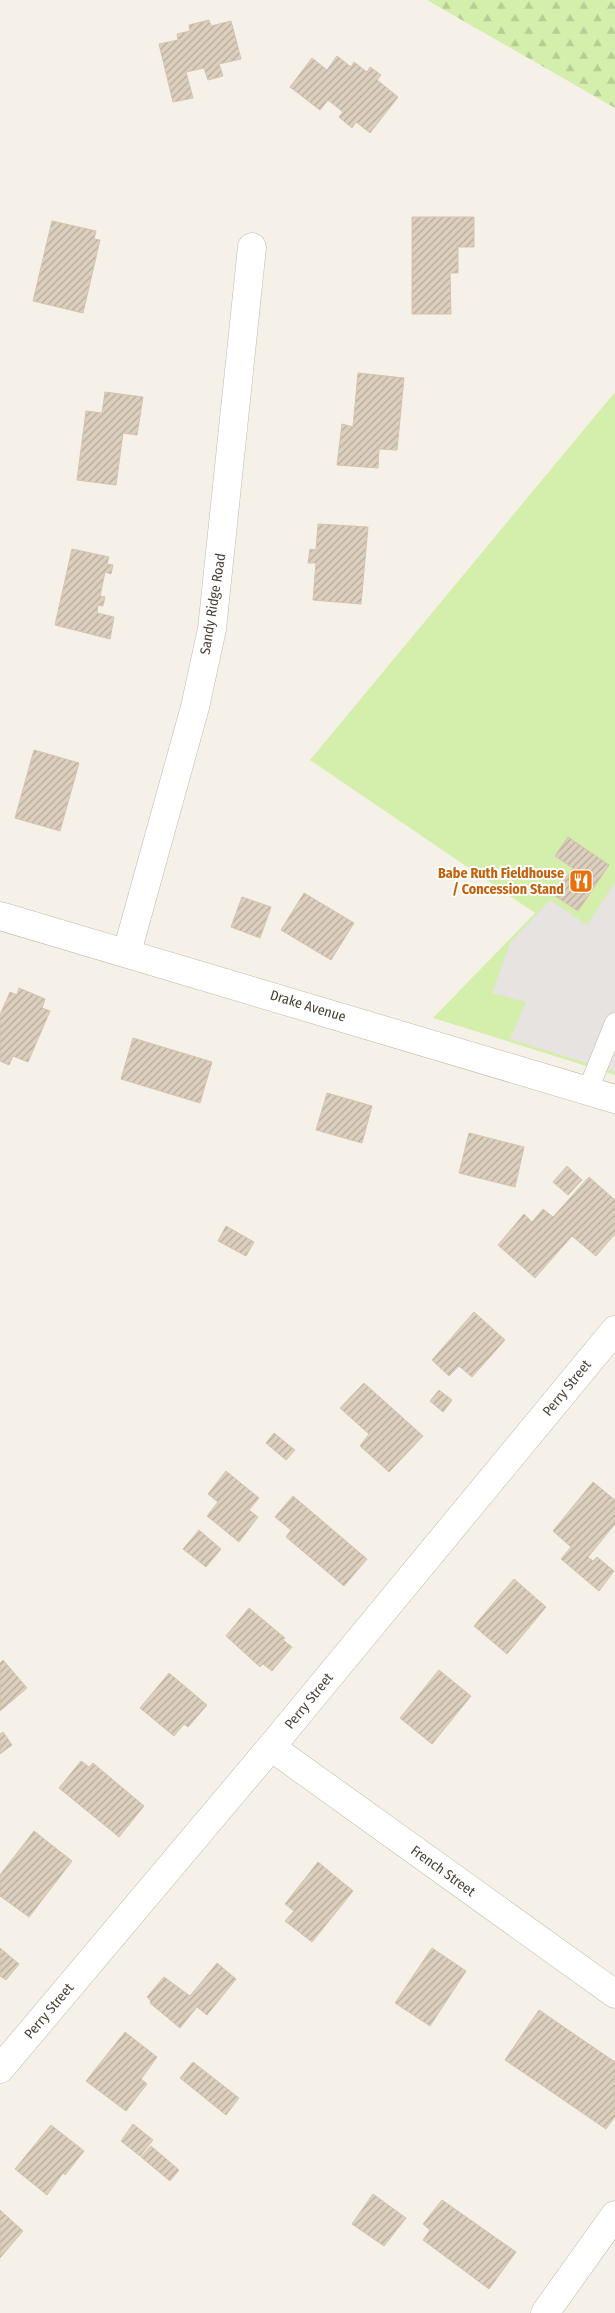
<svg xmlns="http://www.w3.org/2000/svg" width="615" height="2313" font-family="'Fira Sans Condensed',sans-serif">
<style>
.forest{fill:url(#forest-firs)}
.park{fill:#d4eeac}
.parking{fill:#e6e3e0}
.building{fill:url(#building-hatch);stroke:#d4c3ae}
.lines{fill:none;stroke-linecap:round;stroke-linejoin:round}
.service-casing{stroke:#c2b8a9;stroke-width:21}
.minor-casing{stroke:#c2b8a9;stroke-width:29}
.service{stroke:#fff;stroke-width:20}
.minor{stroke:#fff;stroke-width:28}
.labels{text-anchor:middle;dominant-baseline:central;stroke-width:4;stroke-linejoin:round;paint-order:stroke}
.street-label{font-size:14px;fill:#4a4135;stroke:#fff}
.food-label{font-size:14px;font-weight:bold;fill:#c56008;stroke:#fff;text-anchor:end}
</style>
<defs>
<pattern id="forest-firs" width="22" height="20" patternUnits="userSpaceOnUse" patternTransform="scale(1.25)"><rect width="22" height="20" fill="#d4eeac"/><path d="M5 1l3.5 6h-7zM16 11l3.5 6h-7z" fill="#b8cd95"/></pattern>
<pattern id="building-hatch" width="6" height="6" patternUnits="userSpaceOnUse" patternTransform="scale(1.25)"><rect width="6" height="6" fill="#dccfbe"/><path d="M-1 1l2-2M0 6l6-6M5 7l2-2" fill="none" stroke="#b4aa9b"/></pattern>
</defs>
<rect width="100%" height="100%" fill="#f6f1e8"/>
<!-- forest -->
<polygon class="forest" points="427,0 615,0 615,108"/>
<!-- park -->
<polygon class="park" points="615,392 615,1075 433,1018 535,913 310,760"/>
<!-- parking -->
<polygon class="parking" points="615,882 615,1072 510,1039 526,1002 492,993 510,943 550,900 587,925"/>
<!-- building -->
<g class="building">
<polygon points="209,20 211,26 231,21 241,59 219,64 223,76 208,80 204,68 186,72 193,98 173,102 159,44 178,40 177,34 190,31 189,25"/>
<polygon points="337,56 351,67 354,62 367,72 370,67 381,75 377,80 398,97 370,133 356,122 352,128 339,117 343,112 328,100 320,110 290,87 312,58 327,70"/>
<polygon points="412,217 474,217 474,247 458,247 458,273 450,273 451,314 412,314"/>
<polygon points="52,221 96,231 94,239 100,240 83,313 33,301"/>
<polygon points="358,373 404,378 397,450 379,449 378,468 337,465 342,424 353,427"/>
<polygon points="105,392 143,397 137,435 123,433 116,485 77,480 86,411 102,413"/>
<polygon points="318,524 368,527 361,604 313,600 316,563 308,563 310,549 316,550"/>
<polygon points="72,549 109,557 107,564 113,565 111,574 105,572 100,596 105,597 103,606 98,605 97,613 114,617 110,639 55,625"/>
<polygon points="34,750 79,763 60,831 15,818"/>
<polygon points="568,837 609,865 578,911 554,895 573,868 555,856"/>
<polygon points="304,893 354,923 331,960 281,930"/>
<polygon points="242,897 271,907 260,938 231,927"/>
<polygon points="19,988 45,999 42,1008 50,1011 28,1062 13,1056 9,1065 0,1061 0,1015 10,992 17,995"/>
<polygon points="133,1038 212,1062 200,1103 121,1079"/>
<polygon points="327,1093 372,1106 362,1143 316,1130"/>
<polygon points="469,1133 524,1147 515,1187 459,1173"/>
<polygon points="567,1166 582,1180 568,1195 553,1182"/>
<polygon points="589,1177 615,1200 615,1234 596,1256 572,1236 535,1278 498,1245 524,1214 532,1222 543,1209 553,1217"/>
<polygon points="226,1226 254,1242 246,1256 218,1241"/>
<polygon points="474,1312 505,1340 472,1377 459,1366 449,1376 432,1360"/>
<polygon points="364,1383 423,1436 389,1472 360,1446 369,1434 340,1408"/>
<polygon points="439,1390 452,1400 443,1412 430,1401"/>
<polygon points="274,1433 295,1450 286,1460 266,1443"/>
<polygon points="226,1471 259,1498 249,1510 258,1517 239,1542 207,1516 218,1502 208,1494"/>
<polygon points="593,1482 615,1500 615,1524 588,1557 593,1561 597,1557 614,1571 599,1591 561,1559 571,1547 553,1531"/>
<polygon points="293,1496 367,1559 344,1586 286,1537 291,1530 275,1517"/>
<polygon points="199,1530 221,1549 206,1567 183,1549"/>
<polygon points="514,1579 546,1607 507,1654 474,1626"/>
<polygon points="249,1608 285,1638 283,1640 292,1647 272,1671 263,1664 260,1667 226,1636"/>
<polygon points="3,1660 27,1688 0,1711 0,1663"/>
<polygon points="439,1670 471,1696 432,1744 400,1718"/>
<polygon points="169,1673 207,1705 188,1727 184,1724 174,1736 140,1708"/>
<polygon points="3,1732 12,1745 0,1754 0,1734"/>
<polygon points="81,1761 89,1767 93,1763 144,1806 119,1837 59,1788"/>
<polygon points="34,1831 72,1861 29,1917 0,1896 0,1875"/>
<polygon points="318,1862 353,1891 312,1942 285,1921 294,1911 285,1904"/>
<polygon points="0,1948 19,1964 6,1980 0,1976"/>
<polygon points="432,1948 466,1971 430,2026 395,2003"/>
<polygon points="217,1963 236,1979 207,2015 197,2007 180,2028 150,2003 151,2001 147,1997 164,1977 190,1996"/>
<polygon points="539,2010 615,2062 615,2117 606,2129 505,2060"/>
<polygon points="125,2032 157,2057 141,2079 147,2084 126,2111 86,2081"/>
<polygon points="193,2062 239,2098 226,2115 180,2078"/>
<polygon points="133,2124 153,2140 140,2156 121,2141"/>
<polygon points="51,2125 84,2151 65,2175 63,2173 47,2195 15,2169"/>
<polygon points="151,2146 179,2170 170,2181 141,2157"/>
<polygon points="373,2194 406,2218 384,2246 352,2224"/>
<polygon points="442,2200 516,2252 489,2289 423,2240 430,2230 423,2224"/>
<polygon points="0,2210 23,2231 0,2258"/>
</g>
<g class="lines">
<!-- service casing -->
<g class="service-casing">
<polyline id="service" points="588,1090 615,1023"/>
</g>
<!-- minor casing -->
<g class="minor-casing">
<g id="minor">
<polyline points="0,916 615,1099"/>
<polyline points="127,952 195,707 212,629 252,247"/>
<polyline points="271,1747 615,1994"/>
<polyline points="0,2069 271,1747 615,1330"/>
<polyline points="545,2313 615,2215"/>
</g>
</g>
<!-- service -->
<use href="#service" class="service"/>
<!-- minor -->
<use href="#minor" class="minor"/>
</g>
<!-- icons -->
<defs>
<g id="restaurant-square" transform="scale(1.25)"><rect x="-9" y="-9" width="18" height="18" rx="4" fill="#e8710a" stroke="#fff"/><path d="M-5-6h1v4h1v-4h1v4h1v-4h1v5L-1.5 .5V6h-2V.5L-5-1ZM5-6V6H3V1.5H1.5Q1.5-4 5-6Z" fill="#fff"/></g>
</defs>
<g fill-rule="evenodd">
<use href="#restaurant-square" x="581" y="881"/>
</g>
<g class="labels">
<!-- street labels -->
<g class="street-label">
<text transform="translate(213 604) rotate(-81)">Sandy Ridge Road</text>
<text transform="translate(308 1006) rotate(17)">Drake Avenue</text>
<text transform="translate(567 1388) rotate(-51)">Perry Street</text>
<text transform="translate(309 1701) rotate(-51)">Perry Street</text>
<text transform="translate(443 1871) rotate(36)">French Street</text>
<text transform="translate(49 2011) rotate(-50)">Perry Street</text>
</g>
<!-- food labels -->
<g class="food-label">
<text x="564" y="873">Babe Ruth Fieldhouse<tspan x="564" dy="16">/ Concession Stand</tspan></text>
</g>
</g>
</svg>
